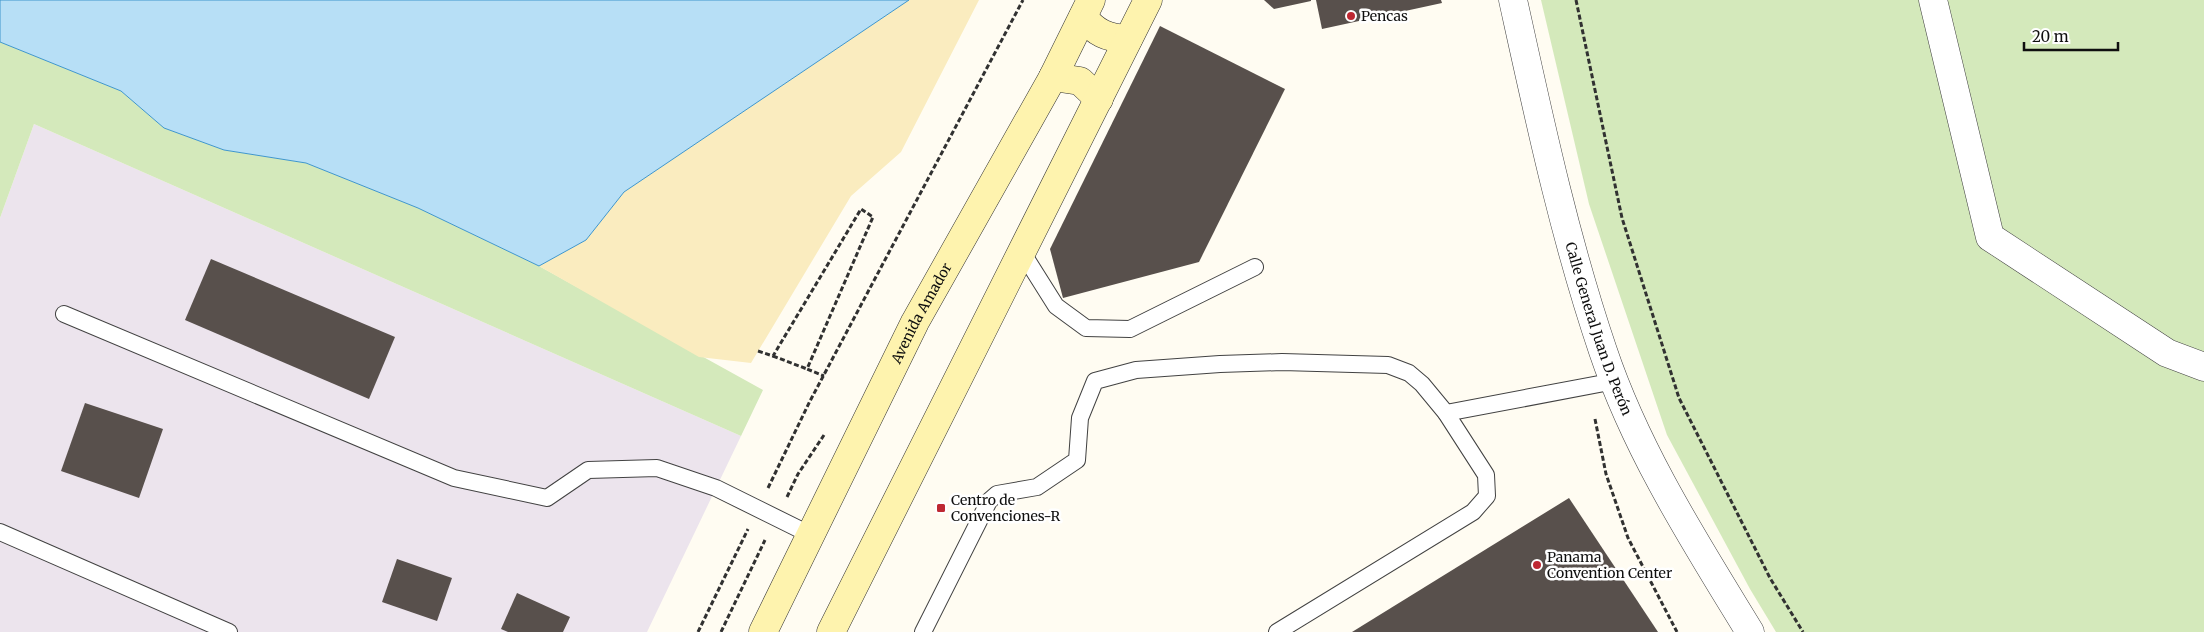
<svg xmlns="http://www.w3.org/2000/svg" width="2204" height="632" font-family="Merriweather,serif">
<style>
.industrial{fill:#ece4ed}
.green{fill:#d4e9bb}
.sand{fill:#faecbf}
.water{fill:#b7dff6;stroke:#3f96cc}
.building{fill:#58504c}
.lines{fill:none;stroke-linecap:round;stroke-linejoin:round}
.lane-casing{stroke:#424242;stroke-width:18}
.street-casing{stroke:#424242;stroke-width:29}
.secondary-casing{stroke:#313131;stroke-width:29}
.path{stroke:#313131;stroke-width:3;stroke-dasharray:5 2.5;stroke-linecap:butt}
.lane{stroke:#fff;stroke-width:16}
.street{stroke:#fff;stroke-width:28}
.secondary{stroke:#fef3ae;stroke-width:28}
.poi-dot{fill:#be2832;stroke:#fff;stroke-width:2}
.labels{text-anchor:middle;dominant-baseline:central;stroke-width:5;stroke-linejoin:round;paint-order:stroke}
.poi-label{font-size:14px;fill:#0f0f0f;stroke:#fff;text-anchor:start}
.street-label{font-size:14px;fill:#0f0f0f;stroke:#fff}
</style>
<rect width="100%" height="100%" fill="#fffcf2"/>
<!-- industrial -->
<polygon class="industrial" points="34,124 741,436 647,632 0,632 0,218"/>
<!-- green -->
<g class="green">
<polygon points="1541,0 2204,0 2204,632 1776,632 1750,589 1667,435 1589,204"/>
<polygon points="0,42 121,91 164,128 224,150 306,163 418,208 539,266 763,390 741,436 34,124 0,218"/>
</g>
<!-- sand -->
<polygon class="sand" points="909,0 979,0 901,152 851,196 751,363 699,357 539,266 586,240 624,192"/>
<!-- water -->
<polygon class="water" points="0,0 909,0 624,192 586,240 539,266 418,208 306,163 224,150 164,128 121,91 0,42"/>
<!-- building -->
<g class="building">
<polygon points="1264,0 1311,0 1311,1 1274,9"/>
<polygon points="1316,0 1441,0 1442,3 1322,29"/>
<polygon points="1160,26 1285,89 1199,262 1063,298 1050,249"/>
<polygon points="211,259 395,337 369,399 185,320"/>
<polygon points="85,403 163,429 139,498 61,471"/>
<polygon points="1569,498 1658,632 1352,632"/>
<polygon points="397,559 452,578 437,621 382,602"/>
<polygon points="517,593 570,617 563,632 508,632 501,629"/>
</g>
<g class="lines">
<!-- lane casing -->
<g class="lane-casing">
<g id="lane">
<polyline points="1022,252 1056,306 1086,328 1130,329 1255,267"/>
<polyline points="64,314 454,478 547,498 588,470 657,468 716,488 811,535"/>
<polyline points="1446,413 1615,381"/>
<polyline points="0,532 229,632"/>
<polyline points="923,632 989,501 997,494 1037,487 1077,460 1080,418 1095,381 1136,370 1220,364 1282,362 1388,365 1409,373 1422,384 1446,413 1486,475 1487,496 1473,512 1277,632"/>
</g>
</g>
<!-- street casing -->
<g class="street-casing">
<g id="street">
<path id="s1" d="M1513,0c26,118 51,236 90,351 34,101 92,191 147,281"/>
<polyline points="1933,0 1990,237 2167,353 2204,367"/>
</g>
</g>
<!-- secondary casing -->
<g class="secondary-casing">
<g id="secondary">
<path d="M1083,17c13,16 24,21 45,22"/>
<polyline points="1053,77 1080,81 1099,99"/>
<path id="s2" d="M763,632l152,-310 138,-245 38,-77"/>
<polyline points="831,632 1148,0"/>
</g>
</g>
<!-- path -->
<g class="path">
<polyline points="1576,0 1622,218 1679,398 1770,578 1803,632"/>
<polyline points="758,351 773,356 861,209 873,217 807,369 824,376"/>
<polyline points="773,356 807,369"/>
<polyline points="1595,419 1606,474 1628,538 1677,632"/>
<polyline points="768,488 810,401 1023,0"/>
<polyline points="787,497 798,474 824,435"/>
<polyline points="698,632 748,529"/>
<polyline points="721,632 765,540"/>
</g>
<!-- lane -->
<use href="#lane" class="lane"/>
<!-- street -->
<use href="#street" class="street"/>
<!-- secondary -->
<use href="#secondary" class="secondary"/>
</g>
<!-- markers -->
<g class="poi-dot">
<circle cx="1351" cy="16" r="5"/>
<rect x="936" y="503" width="10" height="10" rx="2.5"/>
<circle cx="1537" cy="565" r="5"/>
</g>
<g class="labels">
<!-- poi labels -->
<g class="poi-label">
<text x="1361" y="16">Pencas</text>
<text x="951" y="500">Centro de<tspan x="951" dy="16">Convenciones-R</tspan></text>
<text x="1547" y="557">Panama<tspan x="1547" dy="16">Convention Center</tspan></text>
</g>
<!-- street labels -->
<g class="street-label">
<text stroke="none"><textPath href="#s2" startOffset="356">Avenida Amador</textPath></text>
<text stroke="none"><textPath href="#s1" startOffset="340">Calle General Juan D. Perón</textPath></text>
</g>
</g>
<!-- scale -->
<path d="M2024 42v8h94v-8" fill="none" stroke="#0f0f0f" stroke-width="2.5"/>
<text x="2032" y="42" font-size="15" fill="#0f0f0f" stroke="#ffffff" stroke-width="4" paint-order="stroke">20 m</text>
</svg>
